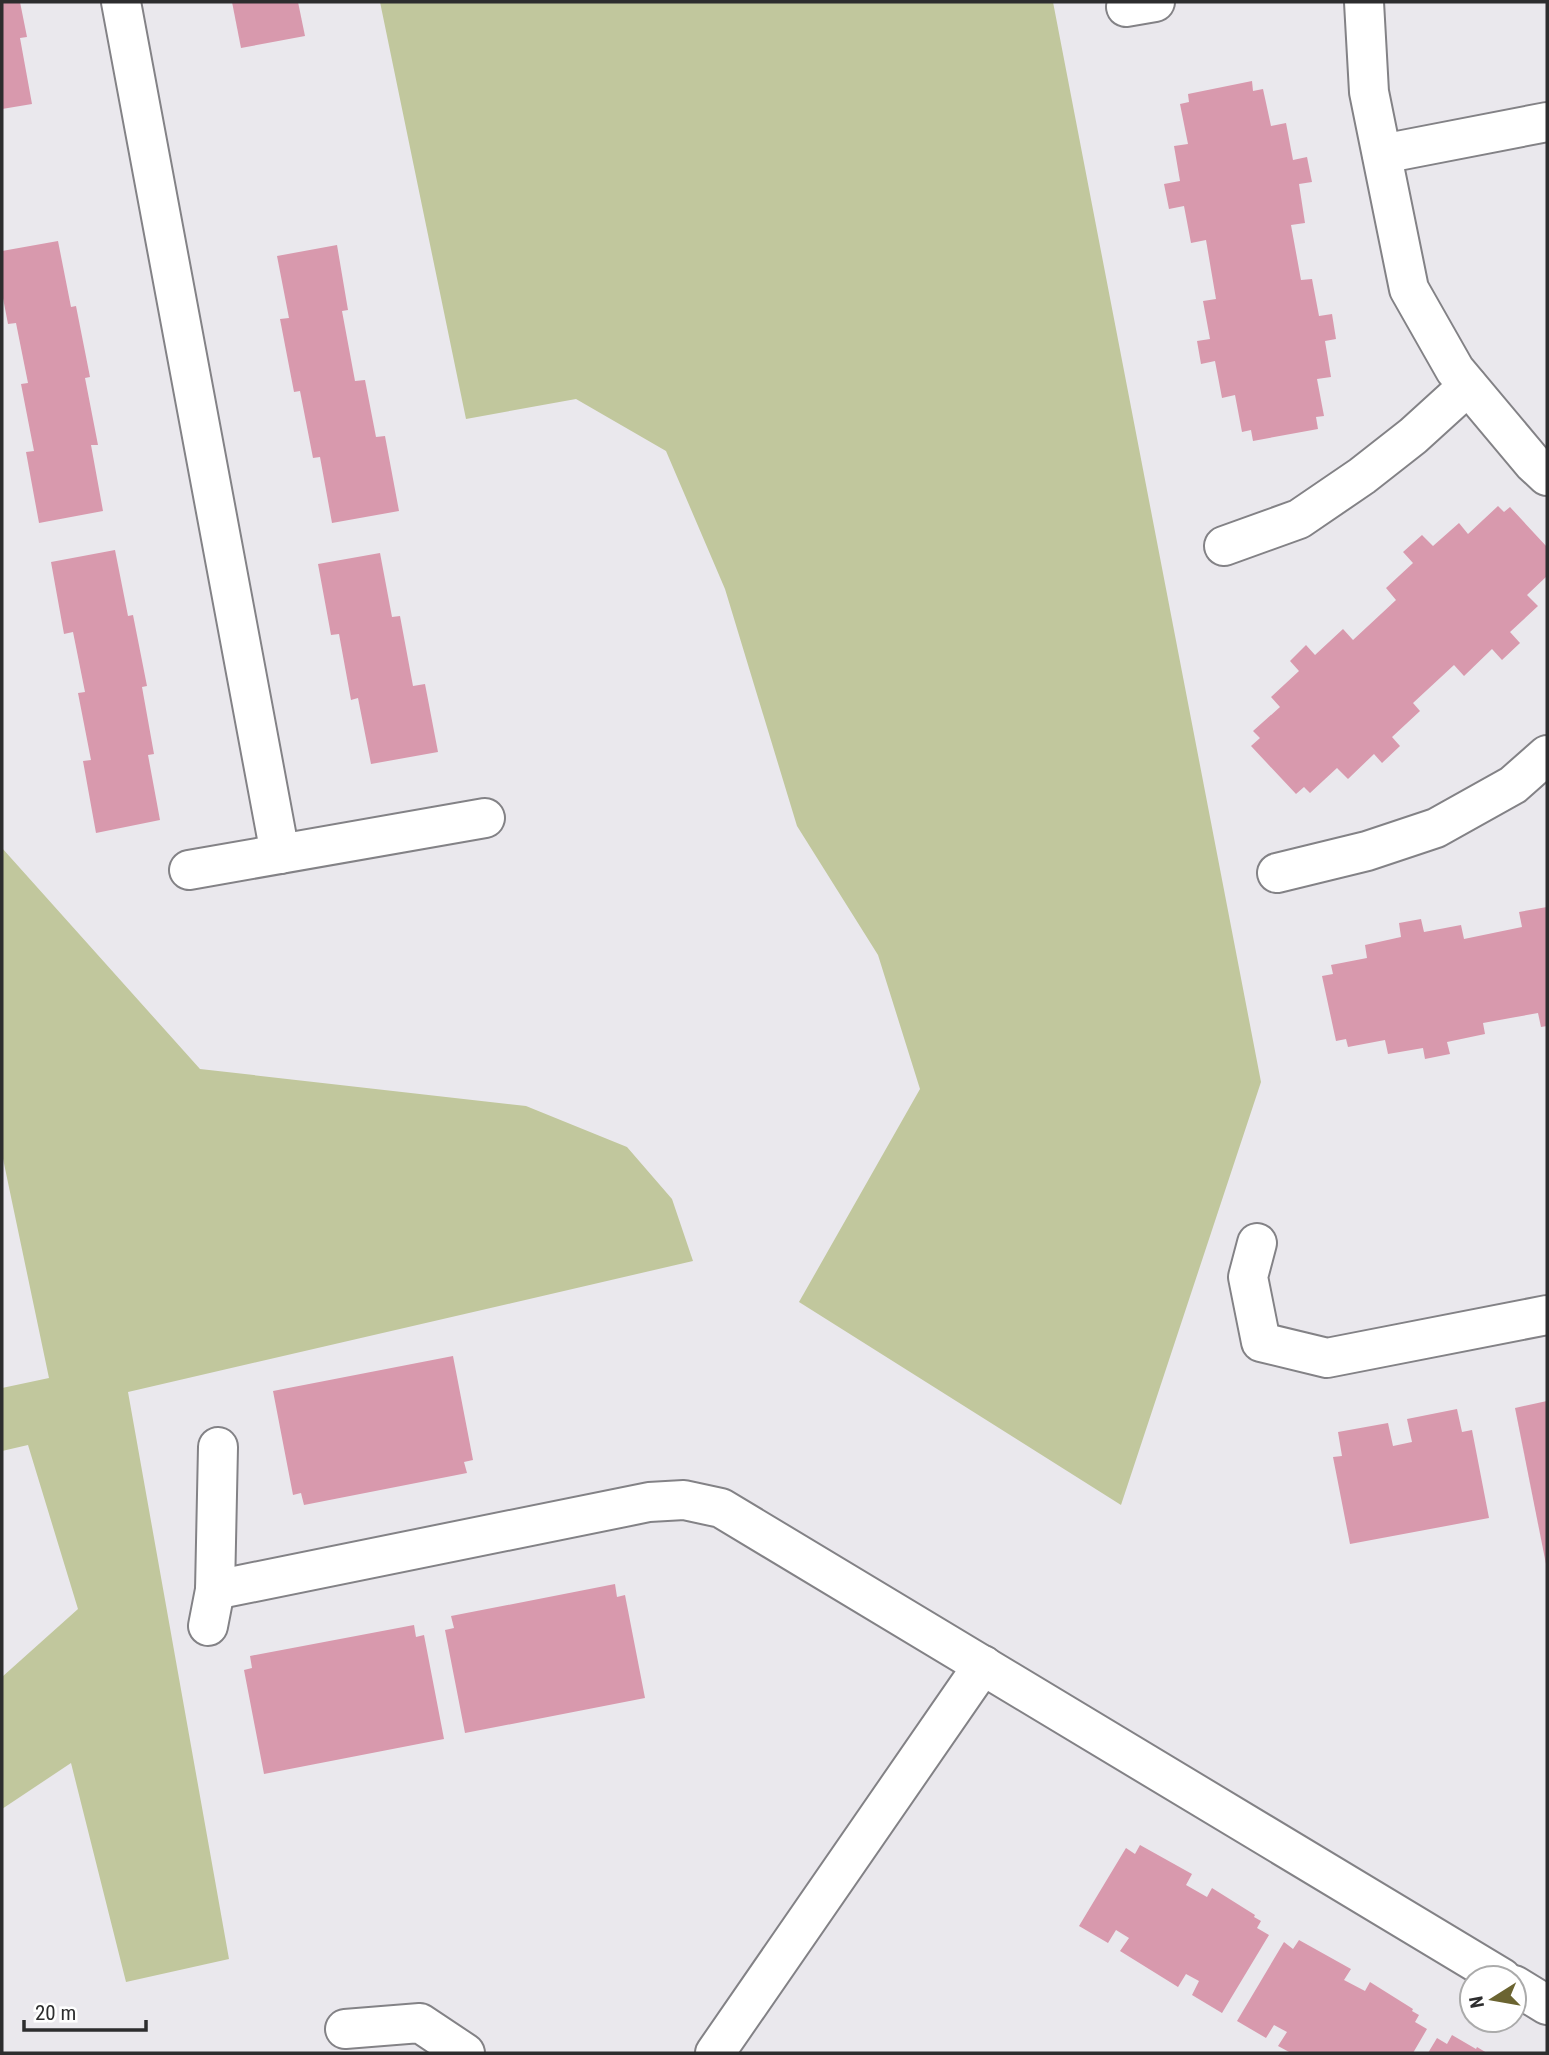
<svg xmlns="http://www.w3.org/2000/svg" width="1549" height="2055" font-family="'Roboto Condensed',sans-serif">
<style>
.green{fill:#c1c79d}
.building{fill:#d899ad}
.lines{fill:none;stroke-linecap:round;stroke-linejoin:round}
.minor-casing{stroke:#838286;stroke-width:42}
.minor{stroke:#fff;stroke-width:38}
</style>
<rect width="100%" height="100%" fill="#eae8ed"/>
<!-- green -->
<g class="green">
<polygon points="380,2 1053,2 1261,1082 1121,1505 799,1302 920,1089 878,955 797,826 725,589 666,451 576,399 466,419"/>
<polygon points="2,848 200,1069 526,1106 627,1147 672,1199 693,1261 128,1392 229,1959 126,1982 71,1763 2,1809 2,1677 78,1609 28,1445 2,1451 2,1388 49,1378 2,1154"/>
</g>
<!-- building -->
<g class="building">
<polygon points="2,2 20,2 27,37 20,38 32,104 2,109"/>
<polygon points="232,2 298,2 305,36 241,48"/>
<polygon points="1252,81 1253,91 1263,89 1271,126 1286,123 1293,160 1307,157 1312,182 1299,184 1305,223 1291,225 1301,280 1312,279 1319,316 1332,314 1336,339 1325,341 1331,377 1317,379 1324,416 1316,417 1318,429 1253,441 1251,430 1242,432 1235,395 1222,398 1215,361 1201,364 1197,341 1210,339 1203,301 1216,299 1206,240 1191,243 1184,206 1169,209 1164,184 1180,181 1174,146 1188,144 1180,104 1189,102 1188,94"/>
<polygon points="58,241 71,307 76,306 90,377 85,378 98,445 91,445 103,511 39,523 26,452 34,451 21,384 28,383 16,323 8,324 2,293 2,251"/>
<polygon points="337,245 348,310 342,311 355,381 365,380 376,437 385,436 399,511 332,523 320,457 313,458 300,391 294,392 280,319 289,318 277,256"/>
<polygon points="1498,506 1504,512 1510,507 1547,547 1547,576 1527,595 1538,606 1510,632 1520,643 1502,660 1492,649 1464,676 1454,665 1413,703 1420,711 1392,737 1400,746 1382,763 1374,754 1348,779 1337,768 1310,793 1304,787 1296,794 1251,746 1260,738 1253,731 1280,707 1271,697 1299,671 1290,661 1306,645 1315,655 1343,629 1353,640 1396,600 1386,588 1413,563 1403,552 1422,535 1433,546 1459,523 1468,534"/>
<polygon points="115,550 128,616 133,615 147,686 142,687 154,754 148,755 160,820 96,833 83,761 91,760 78,693 85,692 73,632 64,634 51,562"/>
<polygon points="380,553 392,617 400,616 413,686 425,684 438,752 371,764 358,698 351,700 339,634 331,635 318,564"/>
<polygon points="1547,907 1547,1026 1541,1027 1538,1013 1483,1023 1485,1034 1447,1042 1450,1054 1425,1059 1423,1048 1388,1054 1385,1040 1348,1047 1346,1039 1336,1041 1322,976 1333,974 1331,965 1367,958 1365,945 1401,937 1399,923 1421,919 1424,932 1461,925 1464,939 1522,927 1519,912"/>
<polygon points="453,1356 473,1460 464,1462 467,1473 304,1505 301,1493 293,1495 273,1391"/>
<polygon points="1547,1401 1547,1564 1546,1564 1515,1408"/>
<polygon points="1457,1409 1462,1432 1472,1430 1489,1518 1350,1544 1333,1457 1342,1456 1338,1432 1388,1423 1393,1446 1412,1442 1407,1419"/>
<polygon points="615,1584 617,1597 625,1595 645,1698 465,1733 445,1630 454,1628 451,1616"/>
<polygon points="414,1625 416,1637 424,1635 444,1739 264,1774 244,1670 252,1668 250,1656"/>
<polygon points="1140,1845 1192,1874 1186,1885 1207,1897 1212,1888 1255,1915 1254,1917 1261,1921 1257,1928 1269,1935 1222,2013 1192,1995 1199,1981 1186,1974 1178,1987 1120,1951 1129,1938 1116,1930 1108,1943 1079,1926 1126,1848 1135,1854"/>
<polygon points="1299,1940 1351,1969 1344,1980 1365,1991 1370,1982 1413,2009 1412,2011 1419,2015 1415,2022 1427,2029 1413,2053 1291,2053 1278,2046 1287,2032 1274,2025 1266,2038 1237,2021 1284,1942 1293,1949"/>
<polygon points="1452,2035 1476,2049 1477,2047 1487,2053 1428,2053 1437,2038 1447,2044"/>
</g>
<g class="lines">
<!-- minor casing -->
<g class="minor-casing">
<g id="minor">
<polyline points="121,2 280,854"/>
<polyline points="1364,2 1369,92 1409,289 1455,370 1533,463 1547,476"/>
<polyline points="1126,7 1155,2"/>
<polyline points="1382,154 1547,122"/>
<polyline points="1224,546 1299,519 1362,476 1413,436 1468,386"/>
<polyline points="189,870 485,818"/>
<polyline points="1277,873 1367,851 1436,828 1513,785 1547,755"/>
<polyline points="1257,1243 1248,1277 1261,1342 1327,1358 1547,1315"/>
<polyline points="215,1590 649,1502 684,1500 721,1508 1502,1978"/>
<polyline points="208,1626 215,1590 218,1447"/>
<polyline points="1514,1985 1547,2005"/>
<polyline points="345,2029 420,2023 465,2053"/>
<polyline points="715,2053 983,1665"/>
</g>
</g>
<!-- minor -->
<use href="#minor" class="minor"/>
</g>
<!-- border -->
<rect width="1549" height="2055" fill="none" stroke="#2d2d2e" stroke-width="7"/>
<!-- north arrow -->
<g transform="translate(1493 1999) rotate(259)"><circle r="33" fill="#ffffff" stroke="#ababab" stroke-width="2"/>
<path d="M0-5L12 26L0 18L-12 26Z" fill="#6b6431"/>
<text y="-10" font-size="19" font-weight="bold" text-anchor="middle" fill="#2d2d2e">N</text>
</g>
<!-- scale -->
<path d="M24 2020v10h122v-10" fill="none" stroke="#2d2d2e" stroke-width="3.5"/>
<text x="35" y="2020" font-size="21" fill="#2d2d2e" stroke="#ffffff" stroke-width="5" paint-order="stroke">20 m</text>
</svg>
